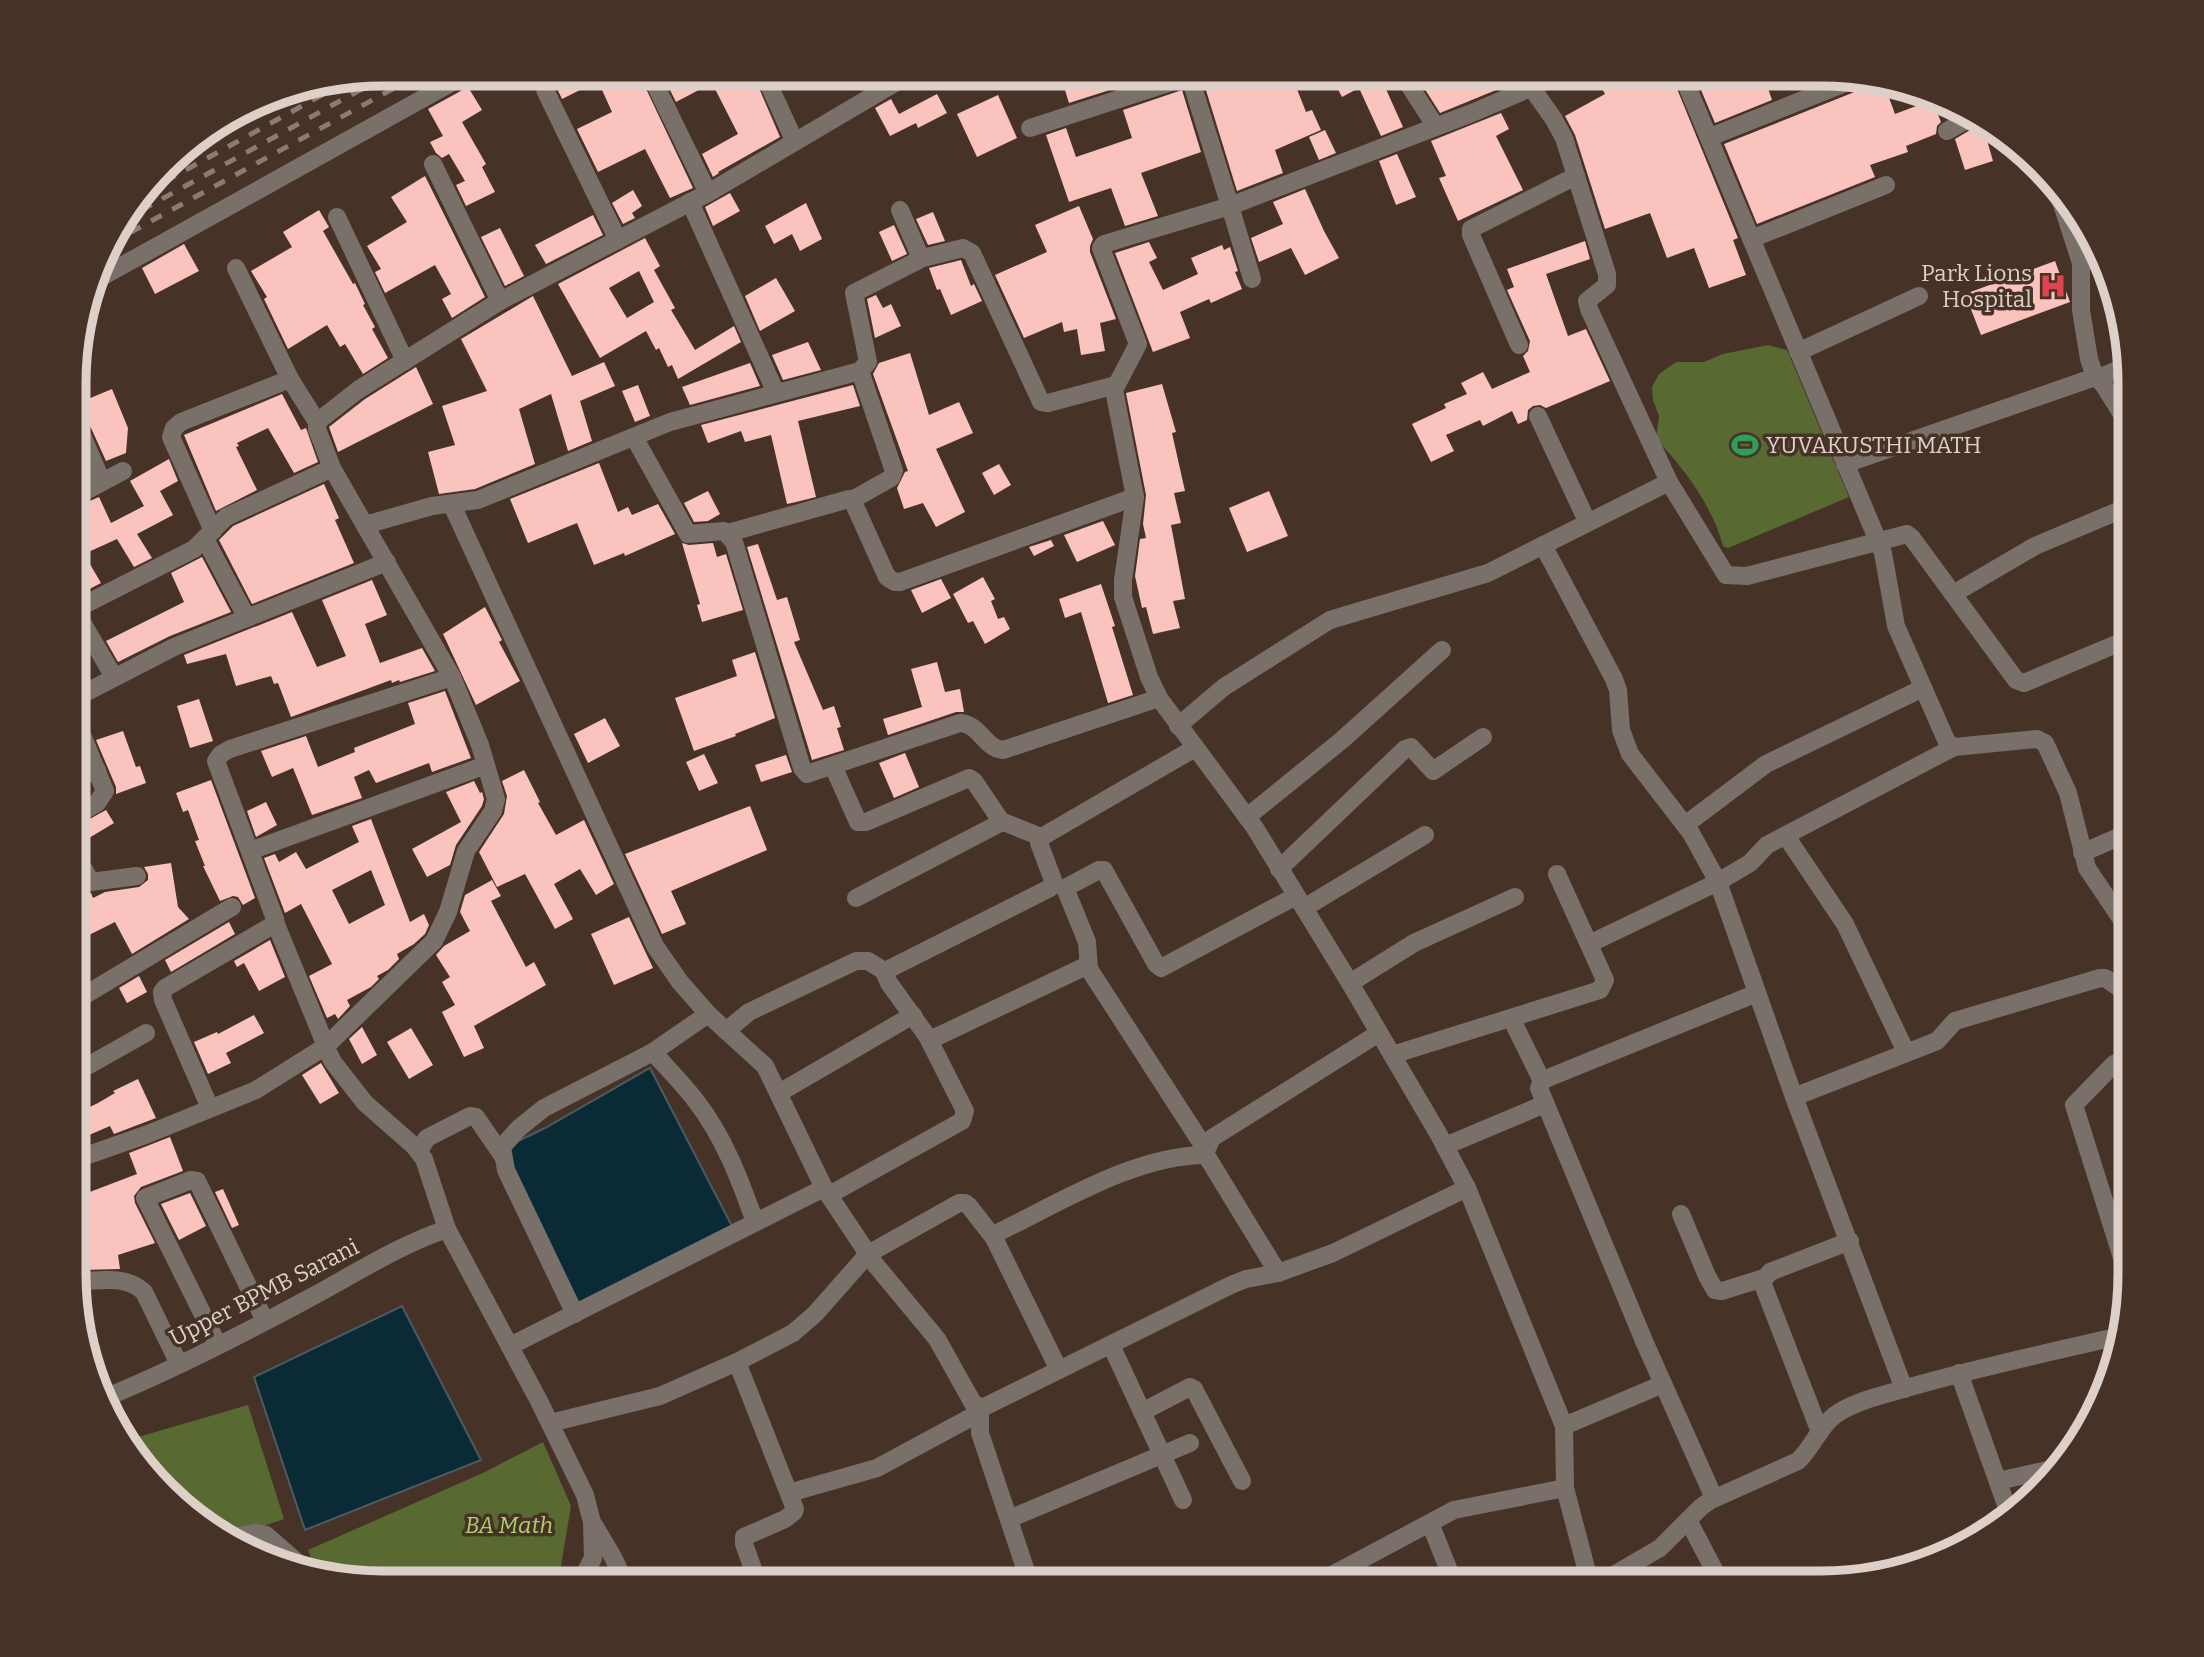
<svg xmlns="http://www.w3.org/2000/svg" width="2204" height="1657" font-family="Bitter,serif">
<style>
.green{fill:#586a31}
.water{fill:#0a2a36;stroke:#4a5c62;stroke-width:2}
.building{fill:#fac3bd;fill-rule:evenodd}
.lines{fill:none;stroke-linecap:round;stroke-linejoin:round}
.minor{stroke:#7a706a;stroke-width:18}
.rail{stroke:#8c7b71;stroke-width:5;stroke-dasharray:12 12;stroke-linecap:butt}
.labels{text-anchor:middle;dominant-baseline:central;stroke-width:7;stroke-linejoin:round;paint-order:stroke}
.poi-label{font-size:23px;fill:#ded0c9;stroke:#473227;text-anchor:end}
.street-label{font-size:23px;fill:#ded0c9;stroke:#473227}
.park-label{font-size:23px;font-style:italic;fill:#b0d169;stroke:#473227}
.rim{fill:none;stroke:#ded0c9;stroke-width:9}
</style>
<rect width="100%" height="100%" fill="#473227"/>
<!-- green -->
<g class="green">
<path d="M1768,345l19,5 62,147 -121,51 -5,-2c-10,-39 -39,-78 -67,-107l3,-23 -6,-16 -1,-13 7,-13 17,-12h28l19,-8z"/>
<polygon points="248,1405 284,1519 228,1538 179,1507 128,1440"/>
<polygon points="543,1442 571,1506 558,1583 363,1583 317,1572 308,1550 483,1473"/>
</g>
<!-- water -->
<g class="water">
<polygon points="650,1068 734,1230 580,1309 504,1148 545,1128"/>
<polygon points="402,1306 481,1460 305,1530 254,1377"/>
</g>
<!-- building -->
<g class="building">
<polygon points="550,74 639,74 693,188 670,198 645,149 598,172 577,129 612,112 598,81 562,99"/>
<polygon points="662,74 753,74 780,137 718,172 719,173 713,177 702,154 738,134 712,83 676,102"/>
<polygon points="1060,74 1160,74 1069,103"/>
<polygon points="1201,74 1235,74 1238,84 1264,74 1291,74 1306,112 1312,110 1321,130 1275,150 1283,173 1237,191"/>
<polygon points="1330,74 1391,74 1394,83 1385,87 1403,127 1381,136 1359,88 1342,97"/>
<polygon points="1437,74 1521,74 1523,79 1440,113 1421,83"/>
<polygon points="1594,74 1671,74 1738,238 1733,240 1746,275 1709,288 1694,248 1667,258 1650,213 1605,229 1575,135 1565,116 1605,94"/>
<polygon points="1701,74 1763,74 1772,100 1715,123 1695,76"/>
<polygon points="1802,74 1837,74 1806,86"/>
<polygon points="1869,81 1884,84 1895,114 1932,100 1941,122 1937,126 1936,134 1906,146 1908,152 1870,165 1875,177 1757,224 1724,144 1862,89"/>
<polygon points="468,87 482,110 462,122 486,164 482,167 495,192 466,206 456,185 465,181 449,154 442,158 436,153 430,142 443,136 428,109"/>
<polygon points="1182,90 1201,152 1141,173 1158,216 1125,226 1111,188 1069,202 1046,135 1066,128 1076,157 1132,138 1123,110"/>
<polygon points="937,94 947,113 918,128 916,123 890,136 875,108 891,99 899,114"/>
<polygon points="998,95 1017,138 977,157 957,114"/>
<polygon points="1501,113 1509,129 1496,136 1523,190 1458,221 1439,178 1446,176 1431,141"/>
<polygon points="1982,123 1993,161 1965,170 1955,139"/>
<polygon points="1325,130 1336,153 1319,160 1309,137"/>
<polygon points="1397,154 1416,197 1396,205 1379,161"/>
<polygon points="425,176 485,297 452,318 442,299 451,294 435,265 385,293 375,272 381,269 367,246 407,222 391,197"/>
<polygon points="1305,189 1324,231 1339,258 1305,275 1291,248 1259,262 1251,238 1283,224 1273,202"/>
<polygon points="633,190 642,206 632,213 635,218 623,224 612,203"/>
<polygon points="730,193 740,211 713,226 705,207"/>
<polygon points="806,203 822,239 800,251 792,234 774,244 765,226"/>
<polygon points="1079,206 1093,239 1090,246 1090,252 1116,319 1100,323 1105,351 1081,355 1077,329 1064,332 1062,322 1024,338 995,275 1047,252 1035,225"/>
<polygon points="319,210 329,227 323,231 353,284 355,283 365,304 363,305 375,327 372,329 388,358 363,374 345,344 340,347 327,325 288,349 264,299 267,297 251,271 292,247 283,232"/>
<polygon points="933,212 945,241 928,245 916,219"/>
<polygon points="593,215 603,235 546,264 535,245"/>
<polygon points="894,225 907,254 892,261 879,232"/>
<polygon points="500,228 524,276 505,286 481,237"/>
<path d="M645,238l15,28 -6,4 21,38 -4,2 24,40 39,-24 7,16 -63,37 -6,-14 -4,2 -9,-19 -3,2 -10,-19 -46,27 -42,-74zM639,271l15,31 -27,16 -18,-30z"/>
<polygon points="1585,241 1590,259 1546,274 1568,336 1586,329 1610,381 1546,408 1540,405 1533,406 1528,410 1527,420 1518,424 1512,411 1483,426 1480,420 1446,435 1454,451 1431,462 1412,424 1446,408 1444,404 1467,394 1461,383 1483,372 1492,389 1530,372 1523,356 1528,351 1530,341 1507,290 1514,287 1507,269"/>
<polygon points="1149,242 1157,258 1149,262 1163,290 1198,274 1191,258 1222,245 1224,250 1230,247 1238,271 1235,272 1242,289 1211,303 1209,299 1180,312 1190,338 1153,352 1115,253"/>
<polygon points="184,244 199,271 155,294 142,268"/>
<polygon points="961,260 971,286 974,284 982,301 951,315 940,289 937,290 929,268"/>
<polygon points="2055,261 2070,302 1981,335 1965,294"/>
<polygon points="776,278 795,311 760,331 745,296"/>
<polygon points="876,295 883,308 891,304 901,326 875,338 867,299"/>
<polygon points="533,296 572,376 604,362 615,386 580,401 592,441 568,451 551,394 519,409 535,464 475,489 439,494 428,452 455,445 442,406 487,391 461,339"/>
<polygon points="808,342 821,370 783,380 772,355"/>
<polygon points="910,353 929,415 959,402 973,433 936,449 965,512 936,527 923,503 904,509 897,488 905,472 908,471 873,374 879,363"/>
<polygon points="750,363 760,386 690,405 682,387"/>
<polygon points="416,367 433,404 338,452 329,427 365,399"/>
<polygon points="1162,384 1176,432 1172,433 1185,491 1174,493 1181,523 1171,525 1185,599 1173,601 1180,628 1153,634 1146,607 1142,608 1135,576 1140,539 1146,538 1143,524 1146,495 1126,393"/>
<polygon points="638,385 650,416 635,422 622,391"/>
<polygon points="853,385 860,406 798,421 816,497 796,502 787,504 771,435 745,442 741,431 708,443 701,425"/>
<polygon points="112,389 128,428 126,453 106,461 86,417 82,412 76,410 76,404"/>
<polygon points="282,394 301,430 306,428 318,462 294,473 268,428 237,443 239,446 236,447 257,490 216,511 184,435"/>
<polygon points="169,459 178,481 160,491 173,515 137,534 152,558 134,567 117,539 84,554 101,583 76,596 76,507 99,497 111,523 144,506 130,481"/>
<polygon points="599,463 618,512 628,507 632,515 658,504 675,534 625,556 624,553 594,565 577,523 528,543 510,499"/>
<polygon points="999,464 1011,485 994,495 982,473"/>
<polygon points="324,484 339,518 335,520 354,563 252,604 219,540 233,526"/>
<polygon points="708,491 720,514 708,521 694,522 684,503"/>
<polygon points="1269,491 1288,536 1247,552 1229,508"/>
<polygon points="1103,521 1115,545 1077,562 1064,535"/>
<polygon points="1051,540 1054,546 1034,556 1029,547"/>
<polygon points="682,543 689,545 713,543 717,557 726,554 743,610 702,622 697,605 700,604"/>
<polygon points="758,544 777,600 787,597 800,640 794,642 823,710 834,706 841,727 837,728 844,750 812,760 747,547"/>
<polygon points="202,557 231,612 170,636 118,662 106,641 184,602 171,573"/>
<polygon points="983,577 995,599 991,601 998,619 1004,617 1010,629 985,644 973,621 968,623 953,594"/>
<polygon points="941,579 951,598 922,613 911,590"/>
<polygon points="372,580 387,615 365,624 380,663 422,648 435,671 400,682 399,680 392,683 391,680 291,717 278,683 274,684 271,676 236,686 226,654 187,664 184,655 292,612 317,667 346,656 322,600"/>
<polygon points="1101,584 1115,626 1112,627 1133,695 1108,703 1081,612 1065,618 1059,599"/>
<polygon points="485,607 502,640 499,642 520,681 476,705 443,634"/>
<polygon points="755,652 775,718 735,734 736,736 694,751 675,698 737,676 732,660"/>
<polygon points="937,662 945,692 960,689 964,712 956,712 888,735 883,719 922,707 911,669"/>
<polygon points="445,691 471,758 432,772 429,763 376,783 369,770 354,777 362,798 312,815 293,768 272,777 261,751 306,736 318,767 355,752 354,748 415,724 408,703"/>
<polygon points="199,699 213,741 190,748 177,706"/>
<polygon points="605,718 620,746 588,763 574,734"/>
<polygon points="123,731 136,767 140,766 146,783 116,794 116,787 96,740"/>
<polygon points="905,753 919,787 894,798 879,763"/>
<polygon points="704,754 718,783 699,791 686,762"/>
<polygon points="786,755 792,772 761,782 755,765"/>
<polygon points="524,770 540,802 538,803 556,835 584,820 614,884 596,895 580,869 554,884 573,919 555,929 525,874 497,887 479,852 504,814 507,796 502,781"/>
<polygon points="211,780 255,898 243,905 238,897 233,896 220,901 203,866 205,866 195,841 199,840 188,810 183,812 176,793"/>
<polygon points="474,781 480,793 482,792 484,799 482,806 456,845 450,865 427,877 412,849 461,822 446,792"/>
<polygon points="266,802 277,825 256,837 247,811"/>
<polygon points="750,806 767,850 671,891 686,924 662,934 625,854"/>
<polygon points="106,810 114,823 79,844 75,843 75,827"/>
<path d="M371,819l39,103 14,-8 5,11 -4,9 -11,10 -17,10 2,5 -11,11 -11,6 2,3 -8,8 -24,13 3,6 -12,13 -3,-5 -8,4 -18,-42 23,-12 -31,-60 -16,9 -21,-55 11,-4 4,8 17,-10 10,17 53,-27 -7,-16zM371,870l14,35 -36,19 -17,-34z"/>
<polygon points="171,863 178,907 189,919 132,954 115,922 75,942 75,895 91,893 93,898 105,892 139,887 148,880 148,874 144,867"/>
<polygon points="492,880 501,896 491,901 526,967 534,962 546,985 474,1026 484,1048 464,1057 442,1012 455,1005 442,982 450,977 436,955 444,946 470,931 460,912 465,895"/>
<polygon points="629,917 653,968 614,985 591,934"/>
<polygon points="229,922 235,934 171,972 165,960"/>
<polygon points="270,940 285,977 259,991 244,963 237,967 234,961"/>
<polygon points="139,976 147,992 127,1003 119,988"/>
<polygon points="254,1015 264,1033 226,1053 231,1063 208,1074 194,1042 217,1032 218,1034"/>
<polygon points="362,1027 377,1055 362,1064 349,1039"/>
<polygon points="411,1028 433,1065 409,1079 387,1042"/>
<polygon points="321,1063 339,1093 320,1104 302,1075"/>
<polygon points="138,1079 156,1118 114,1134 110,1126 75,1141 75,1114 98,1103 115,1093 113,1091"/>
<polygon points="170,1137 183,1171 141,1187 134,1196 135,1203 155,1243 118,1255 120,1269 80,1270 74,1246 74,1198 137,1174 129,1153"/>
<polygon points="223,1189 239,1225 232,1228 215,1192"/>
<polygon points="190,1193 206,1226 179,1240 161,1204"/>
</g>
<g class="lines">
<!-- minor -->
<g class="minor">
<polyline points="650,74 708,193"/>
<polyline points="764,74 794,140"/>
<polyline points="872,74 880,91"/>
<polyline points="1189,74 1230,206 1104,244 1101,248 1138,344 1114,390 1135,497 1123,580 1123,597 1149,677 1159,698 1255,828 1350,983 1439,1135 1467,1188 1564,1426 1565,1488 1590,1583"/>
<polyline points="1402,74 1436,127"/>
<polyline points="1682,74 1883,553 1896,626 1947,742 1954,747 2037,739 2045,743 2068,793 2087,868 2130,932"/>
<polyline points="1531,87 1553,118 1564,138 1607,274 1607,285 1587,301 1589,309 1669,482 1726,575 1747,576 1907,534 1912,538 2016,680 2024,683 2114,645 2121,645 2130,664"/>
<polyline points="545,90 618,240"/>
<polyline points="1030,128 1190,76"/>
<polyline points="1947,131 1972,117"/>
<polyline points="1710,137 1858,78"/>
<polyline points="433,164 500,301"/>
<polyline points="2059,195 2081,263 2081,310 2089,359 2095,377"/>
<polyline points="690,202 776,393"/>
<polyline points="337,217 405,361"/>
<polyline points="1751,239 1886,185"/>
<polyline points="919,259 963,248 972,253 1041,402 1048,403 1116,385"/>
<polyline points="236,268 290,379"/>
<polyline points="98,279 467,74"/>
<polyline points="1252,279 1230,206 1472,113 1563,74"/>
<polyline points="1519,345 1471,235 1471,229 1576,176"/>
<polyline points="1798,352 1919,296"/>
<polyline points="2098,378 2127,366"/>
<polyline points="1538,416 1587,521"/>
<polyline points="76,421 102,482"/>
<path d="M634,437l54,97 36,-3 10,11 68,226 5,6 153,-51c20,1 24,25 43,27l156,-52"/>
<polyline points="1845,464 2095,377 2103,384 2130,427"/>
<polyline points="76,496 123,471"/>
<polyline points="852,500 891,478 894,471 860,371"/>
<polyline points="452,505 655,946 680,982 708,1014 765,1066 824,1188 874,1263 937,1339 974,1405 984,1407 1231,1285 1246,1279 1278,1273 1333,1253 1467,1188"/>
<polyline points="365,525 432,506 478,500 670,422 860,371 868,362 854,293 917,261 920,256 900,210"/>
<polyline points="213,531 171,437 174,428 181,422 290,379 317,422"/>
<polyline points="728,533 849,499 854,504 887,577 895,582 900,582 1135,497"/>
<polyline points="205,539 247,618"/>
<polyline points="1543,545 1614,679 1618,690 1621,730 1630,754 1691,833 1718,882 1794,1097 1904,1389"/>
<polyline points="1953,594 2035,546 2130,506"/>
<polyline points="76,609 194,549 226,517 332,468"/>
<polyline points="76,612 114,677"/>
<polyline points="75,698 174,647 387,562"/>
<polyline points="1178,726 1224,687 1330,620 1488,573 1669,482"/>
<polyline points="833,766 858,822 866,822 969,778 974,781 1001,821 1041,837"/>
<polyline points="75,778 97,770"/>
<polyline points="75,816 97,803 105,791 75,718"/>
<polyline points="1247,817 1342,740 1442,650"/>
<polyline points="1685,825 1766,764 1923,688"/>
<polyline points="1786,836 1845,924 1906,1052"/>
<polyline points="250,851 486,765"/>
<polyline points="2082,853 2130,832"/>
<polyline points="75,854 91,882"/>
<polyline points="1279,869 1405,749 1411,747 1433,771 1483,737"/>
<polyline points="75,884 137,876"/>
<polyline points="856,898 1002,822"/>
<polyline points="1304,908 1425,835"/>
<polyline points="1589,944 1718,882 1750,863 1767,845 1954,747"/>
<polyline points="1350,983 1414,943 1515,897"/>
<polyline points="75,1001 232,907"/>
<polyline points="1511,1018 1542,1081"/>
<polyline points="726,1031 749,1012 856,961 868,961 886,972"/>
<polyline points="930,1040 1088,965"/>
<polyline points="653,1052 708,1014"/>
<polyline points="1392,1055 1600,990 1605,980 1557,874"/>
<polyline points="75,1073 146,1033"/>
<polyline points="779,1093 913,1015"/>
<polyline points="1794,1097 1937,1041 1955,1021 2100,978 2105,978 2130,995"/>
<polyline points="210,1108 163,1000 162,992 165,988 273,925 275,919 216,761 221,754 230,749 452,677"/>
<polyline points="1445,1146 1545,1104"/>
<polyline points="1206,1150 1089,969 1087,942 1065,888 1099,870 1104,870 1156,964 1161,968 1296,896"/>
<polyline points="419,1151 427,1138 470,1116 476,1117 502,1155"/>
<polyline points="1204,1155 1212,1138 1379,1033"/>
<polyline points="74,1160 148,1134 256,1090 326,1046 275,922"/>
<polyline points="829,1195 962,1121 965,1111 927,1036 889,983 885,974 887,970 1050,888 1053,880 1039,843 1040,838 1195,748"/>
<polyline points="1681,1214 1707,1276 1715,1290 1722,1291 1764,1278"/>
<path d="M74,1282c24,-1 51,-8 70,10l35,72"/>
<polyline points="2130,1283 2074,1105 2114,1064 2121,1061 2130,1062"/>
<path d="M575,1314l-69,-144 -4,-23 17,-19 25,-20 109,-56c14,16 30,32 43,49 28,36 44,79 59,121"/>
<polyline points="218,1345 145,1198 191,1180 197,1181 265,1321"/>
<polyline points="1111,1345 1183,1500"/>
<polyline points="510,1346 824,1188"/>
<polyline points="737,1362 795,1509 794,1512 785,1519 744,1537 744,1544 758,1583"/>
<path d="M1059,1370l-65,-132 5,-6c62,-30 137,-77 207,-77l72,118"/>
<polyline points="1959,1373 2009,1513"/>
<path d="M102,1399c69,-28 137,-63 202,-98 48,-25 92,-55 143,-72"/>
<polyline points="980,1407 980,1433 1030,1583"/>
<polyline points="1142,1412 1190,1387 1194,1389 1242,1481"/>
<polyline points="550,1423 660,1396 737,1362 793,1333 815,1314 868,1254 959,1203 965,1203 969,1206 994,1238"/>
<polyline points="1564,1426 1663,1384"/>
<polyline points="1820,1432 1762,1282 1770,1272 1850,1241"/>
<polyline points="1998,1481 2048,1470 2055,1476"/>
<polyline points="789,1493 877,1468 979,1413"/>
<polyline points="1714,1498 1644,1341 1539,1088 1542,1081 1548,1078 1757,993"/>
<polyline points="1009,1519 1190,1443"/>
<polyline points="1688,1520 1721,1583"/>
<polyline points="1430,1523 1450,1573 1448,1583"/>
<polyline points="594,1525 613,1557 625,1583"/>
<polyline points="229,1538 254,1533 266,1535 305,1569"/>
<polyline points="580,1583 593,1558 592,1522 585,1495 539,1401 447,1229 424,1159 414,1146 365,1103 333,1062 326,1048 326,1046 434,941 448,912 466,851 493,811 496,799 480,745 452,677 332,468 317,429 317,422 358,390 500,301 708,193 910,74"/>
<polyline points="1317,1583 1454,1510 1565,1488"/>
<path d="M1600,1583l60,-35 41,-41 10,-7 87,-39c14,-13 21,-34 37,-46 21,-15 50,-20 75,-28 70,-20 140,-35 210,-51"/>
</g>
<!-- rail -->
<g class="rail">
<polyline points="144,193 351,79"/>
<polyline points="120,222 389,74"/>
<polyline points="109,244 420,74"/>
</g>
</g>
<!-- icons -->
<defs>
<g id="hospital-bare" transform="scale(2.1)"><path d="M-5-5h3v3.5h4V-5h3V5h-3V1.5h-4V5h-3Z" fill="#e0444e" stroke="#473227" stroke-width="2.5" paint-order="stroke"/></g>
<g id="stadium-bare" transform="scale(2.1)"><path d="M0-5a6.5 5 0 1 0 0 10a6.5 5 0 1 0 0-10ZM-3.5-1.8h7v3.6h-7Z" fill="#2e9e5b" stroke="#473227" stroke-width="2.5" paint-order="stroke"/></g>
</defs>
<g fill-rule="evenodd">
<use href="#hospital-bare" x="2053" y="286"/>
<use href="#stadium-bare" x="1745" y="445"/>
</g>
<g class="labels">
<!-- poi labels -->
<g class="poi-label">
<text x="2032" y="273">Park Lions<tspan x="2032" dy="26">Hospital</tspan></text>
<text x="1766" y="445" text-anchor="start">YUVAKUSTHI MATH</text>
</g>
<!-- street labels -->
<g class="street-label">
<text transform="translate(264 1292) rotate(-27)">Upper BPMB Sarani</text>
</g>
<!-- park labels -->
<g class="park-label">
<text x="509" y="1525">BA Math</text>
</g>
</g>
<!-- crop -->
<path d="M0 0H2204V1657H0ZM383 86H1821A297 297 0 0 1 2118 383V1274A297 297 0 0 1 1821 1571H383A297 297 0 0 1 86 1274V383A297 297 0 0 1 383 86Z" fill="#473227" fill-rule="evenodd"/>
<path class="rim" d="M383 86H1821A297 297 0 0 1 2118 383V1274A297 297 0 0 1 1821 1571H383A297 297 0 0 1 86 1274V383A297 297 0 0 1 383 86Z"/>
</svg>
